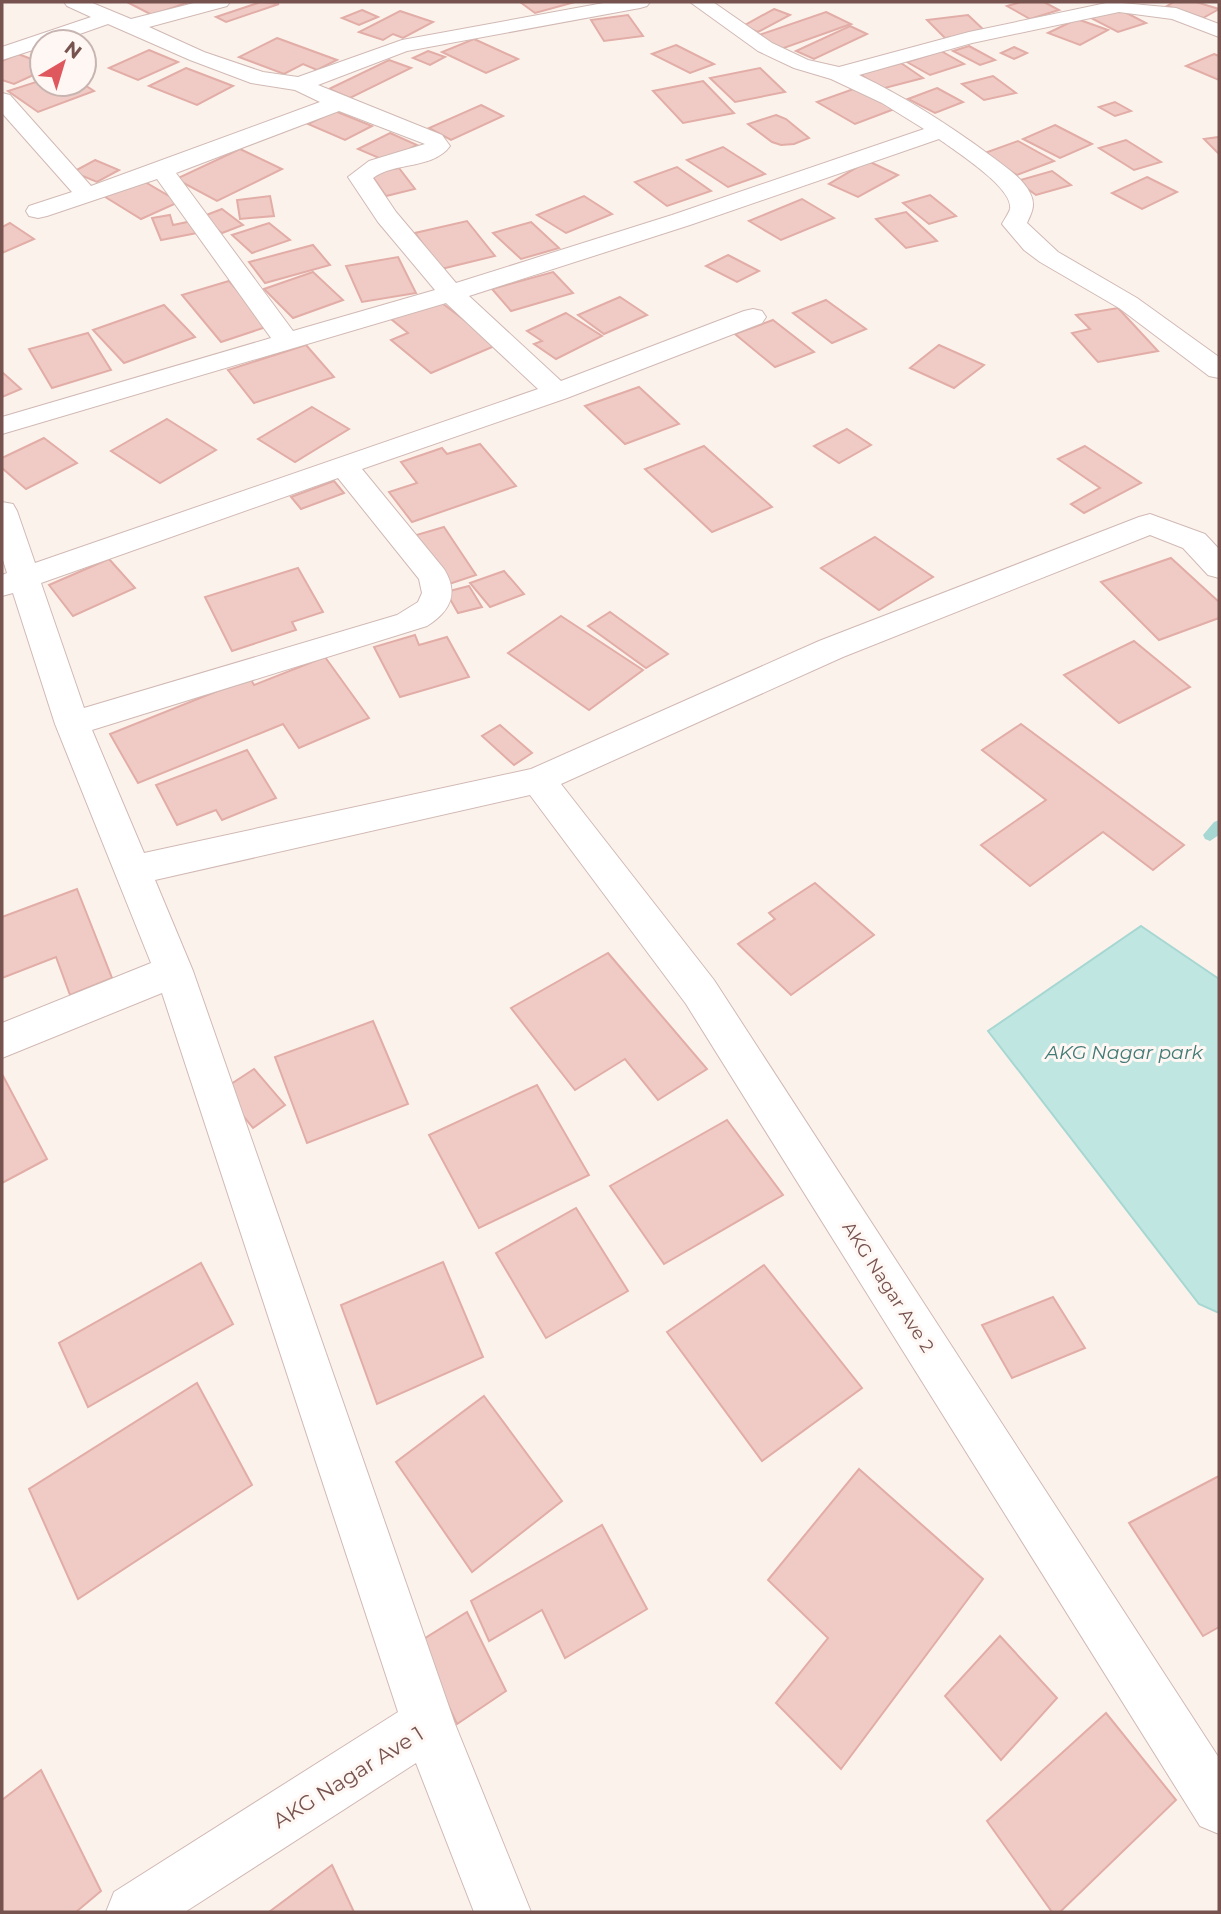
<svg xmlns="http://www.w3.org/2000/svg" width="1221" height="1914" font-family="Montserrat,sans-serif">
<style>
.water{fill:#c0e6e1;stroke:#a7d7d2;stroke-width:2}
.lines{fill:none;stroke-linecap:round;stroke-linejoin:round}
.stream{fill:#a7d7d2;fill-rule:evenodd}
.building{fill:#f0cbc5;stroke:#e2ada6;stroke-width:2}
.minor-casing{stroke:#d1b9b4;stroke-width:2}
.minor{fill:#fff;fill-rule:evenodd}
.labels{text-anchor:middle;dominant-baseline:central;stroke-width:6;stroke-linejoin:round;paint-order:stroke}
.street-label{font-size:18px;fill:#77534f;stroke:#fef7f3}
.water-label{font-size:19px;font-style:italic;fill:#427b76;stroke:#fef7f3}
.near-street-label{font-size:21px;fill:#77534f;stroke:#fef7f3}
</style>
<rect width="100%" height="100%" fill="#fcf2ec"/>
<!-- water -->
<polygon class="water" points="1141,926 1219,979 1219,1313 1199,1304 988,1031"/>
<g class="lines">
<!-- stream -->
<polygon class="stream" points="1219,820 1219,835 1210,841 1205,839 1203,835 1214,822"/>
</g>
<!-- building -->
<g class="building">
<polygon points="127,2 189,2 152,15"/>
<polygon points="261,2 279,4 226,22 216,17"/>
<polygon points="520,2 575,2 535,13"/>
<polygon points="1021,2 1044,2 1059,10 1030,19 1007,6"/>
<polygon points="1174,2 1196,2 1219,9 1203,18 1167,6"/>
<polygon points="1117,8 1146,23 1118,32 1089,17"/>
<polygon points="774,9 790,15 758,32 743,26"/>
<polygon points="362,10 378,17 359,25 342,18"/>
<polygon points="400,11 433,22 403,38 393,34 383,40 359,32"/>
<polygon points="826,12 851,24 781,49 756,36"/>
<polygon points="628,15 643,36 604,41 591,20"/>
<polygon points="968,15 986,32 945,38 927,20"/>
<polygon points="1077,19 1108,30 1080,45 1048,33"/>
<polygon points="850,26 867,34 814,59 796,51"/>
<polygon points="277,38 337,60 317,70 303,64 284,74 239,57"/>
<polygon points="474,39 518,59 486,73 442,52"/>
<polygon points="676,45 714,64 690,73 652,54"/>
<polygon points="969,46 995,60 980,65 953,51"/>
<polygon points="1014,47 1027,53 1014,59 1001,53"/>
<polygon points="149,50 178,62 138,80 109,68"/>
<polygon points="428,51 445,57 430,65 413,58"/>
<polygon points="941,51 964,64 930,75 907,62"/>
<polygon points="18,54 42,63 42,71 14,84 2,80 2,61"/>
<polygon points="1214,54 1219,56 1219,80 1186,66"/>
<polygon points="389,60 411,68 350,98 329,89"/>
<polygon points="901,63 923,78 881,89 860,74"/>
<polygon points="186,68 233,86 197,105 149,86"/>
<polygon points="760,68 785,92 735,102 710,78"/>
<polygon points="993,76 1016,93 984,100 962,84"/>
<polygon points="42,80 42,84 83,84 94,91 38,112 8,91"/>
<polygon points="703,81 734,113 683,123 653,91"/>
<polygon points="859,87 897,108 855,124 817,102"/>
<polygon points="937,88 963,102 935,113 908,99"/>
<polygon points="1115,102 1131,111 1115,116 1099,107"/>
<polygon points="481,105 503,116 451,140 429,128"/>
<polygon points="335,111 372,126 345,140 308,124"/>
<polygon points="776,115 786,119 809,138 794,144 781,145 772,142 748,124"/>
<polygon points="1055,125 1092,144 1060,158 1023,139"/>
<polygon points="390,133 417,145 386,161 358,149"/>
<polygon points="1219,137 1219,154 1204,139"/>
<polygon points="1126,140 1161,162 1134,170 1099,148"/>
<polygon points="1018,141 1054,161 1017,175 982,154"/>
<polygon points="723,147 765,174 728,187 687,160"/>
<polygon points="240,149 282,169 217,201 176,179"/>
<polygon points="95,160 119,170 97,182 73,172"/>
<polygon points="868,161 898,175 858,197 829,184"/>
<polygon points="677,167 711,191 667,206 635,182"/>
<polygon points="399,168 415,189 386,196 370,173"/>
<polygon points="1052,171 1071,185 1036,195 1017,181"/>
<polygon points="1147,177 1177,192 1142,209 1112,193"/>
<polygon points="140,179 179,202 141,219 102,195"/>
<polygon points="930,195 956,216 929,224 903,203"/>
<polygon points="270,196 274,216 240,219 237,200"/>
<polygon points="584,196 612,214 566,233 537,215"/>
<polygon points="802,199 834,218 781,240 749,221"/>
<polygon points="222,209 243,225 222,233 201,217"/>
<polygon points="906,212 937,241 906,248 876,219"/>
<polygon points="170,215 173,225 192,221 197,233 161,240 152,218"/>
<polygon points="467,221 495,256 441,269 415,233"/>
<polygon points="531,222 559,248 521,259 493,233"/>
<polygon points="10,223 34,239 2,253 2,227"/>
<polygon points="269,223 290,240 252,253 232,235"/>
<polygon points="313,245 330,265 265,283 249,262"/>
<polygon points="728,255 759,271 737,282 706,266"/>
<polygon points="398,257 416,293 362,302 346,266"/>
<polygon points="313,272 343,300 293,318 264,289"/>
<polygon points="553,272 573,293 511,311 492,289"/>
<polygon points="229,281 269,326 221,342 182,295"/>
<polygon points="620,297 647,315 604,334 578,315"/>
<polygon points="438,300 497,345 431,373 391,340 408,333 391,319"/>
<polygon points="826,300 866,329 832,343 793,313"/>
<polygon points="164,305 195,337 124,363 93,330"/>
<polygon points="1118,308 1158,351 1098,362 1072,333 1090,329 1076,315"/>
<polygon points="566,313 602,336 556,359 534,344 542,341 527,331"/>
<polygon points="773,320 814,352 775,367 735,334"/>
<polygon points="88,333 111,370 52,388 29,349"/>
<polygon points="306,345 334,377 254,403 228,370"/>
<polygon points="939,345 984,365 954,388 910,368"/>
<polygon points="2,372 21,389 2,397"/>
<polygon points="639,387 679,424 625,444 585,406"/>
<polygon points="312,407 349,429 295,462 258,439"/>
<polygon points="167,419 216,450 160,483 111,451"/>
<polygon points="847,429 871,445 839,463 814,446"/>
<polygon points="44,438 77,463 26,489 2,468 2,458"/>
<polygon points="480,444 516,486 412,522 389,492 417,483 401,462 442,448 447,454"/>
<polygon points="704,446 772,507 712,532 645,469"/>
<polygon points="1085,446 1141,483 1084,513 1071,504 1100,488 1058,459"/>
<polygon points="334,481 344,493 301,509 291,497"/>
<polygon points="444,527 476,575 446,585 413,536"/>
<polygon points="875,537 933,577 879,610 821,568"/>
<polygon points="1171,558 1219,602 1219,618 1159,640 1101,582"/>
<polygon points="109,559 135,588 73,616 49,585"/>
<polygon points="298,568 323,612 292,622 296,630 232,651 205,597"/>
<polygon points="504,571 524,594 490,607 470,583"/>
<polygon points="469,586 482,607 458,613 446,592"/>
<polygon points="610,612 668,654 646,668 588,626"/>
<polygon points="561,616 643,670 589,710 508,653"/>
<polygon points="415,635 419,645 447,637 469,677 400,697 374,647"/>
<polygon points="1134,641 1190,687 1119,723 1064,675"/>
<polygon points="325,657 369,718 299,748 283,724 138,783 110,734 250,678 254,685"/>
<polygon points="1021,724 1184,845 1153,870 1103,832 1030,886 981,845 1046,800 982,750"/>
<polygon points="500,725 532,753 514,765 482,736"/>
<polygon points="247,750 276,798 222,820 216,810 177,825 156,785"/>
<polygon points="815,883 874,935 791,995 738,944 775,919 769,913"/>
<polygon points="77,889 112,978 70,995 56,957 2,978 2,917"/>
<polygon points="608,953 707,1069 658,1100 625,1059 575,1090 511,1008"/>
<polygon points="373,1021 408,1104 307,1143 275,1057"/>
<polygon points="254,1069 285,1105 253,1128 222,1090"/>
<polygon points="2,1074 47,1159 2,1183"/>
<polygon points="537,1085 589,1175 479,1228 429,1135"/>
<polygon points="727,1120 783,1195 664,1264 610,1186"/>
<polygon points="576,1208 628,1291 546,1338 496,1253"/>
<polygon points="443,1262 483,1357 377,1404 341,1305"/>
<polygon points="201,1263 233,1324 88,1407 59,1343"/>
<polygon points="764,1265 862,1388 762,1461 667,1332"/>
<polygon points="1053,1297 1085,1348 1012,1378 982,1325"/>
<polygon points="197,1383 252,1485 78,1599 29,1489"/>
<polygon points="484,1396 562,1501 472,1572 396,1462"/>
<polygon points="859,1469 983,1579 841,1769 776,1703 828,1638 768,1580"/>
<polygon points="1219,1476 1219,1627 1203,1636 1129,1523"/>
<polygon points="602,1525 647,1609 565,1658 542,1610 489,1641 471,1601"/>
<polygon points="467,1612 506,1691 457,1724 419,1642"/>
<polygon points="1000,1636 1057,1698 1001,1760 945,1696"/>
<polygon points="1106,1713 1176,1800 1060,1912 1052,1912 987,1821"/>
<polygon points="41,1770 101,1891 76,1912 2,1912 2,1800"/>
<polygon points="332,1865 354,1912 269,1912"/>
</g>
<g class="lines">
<!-- minor casing -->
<g class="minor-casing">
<path id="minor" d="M64,2h26l41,17 67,-17h32l-3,4 -78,21 55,25 59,20 35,5 104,-37 207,-38h41l-3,4 -7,2 -233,43 -89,34 124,50 8,11c-16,23 -56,16 -77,32l23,34 60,71 216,-68 252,-86 -42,-26 -51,-24 -37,-11 -36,-17 -68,-49h23l59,41 36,17 31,7 130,-35 142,-30 65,6 43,16v13l-47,-18 -53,-7 -147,31 -113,32c48,23 90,50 132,81 13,10 32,22 39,37 6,12 2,19 -3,30l31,29 79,46 82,59v21l-10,-2 -90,-68 -79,-46 -16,-12 -22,-26c2,-4 7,-11 8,-15 4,-21 -55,-58 -71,-70l-249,86 -221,71 92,85 183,-70 9,-2 9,2 4,6 -4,6 -195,75 -205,71 82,100c15,24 7,42 -17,57l-335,104 52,123 387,-84 288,-128 320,-124 11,-3 55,20 14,15v29l-11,-3 -25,-27 -33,-13 -307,122 -282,127 153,196 505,778v76l-19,-8 -514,-822 -156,-209 -375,85 38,91 262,753 76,188h-57l-58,-149 -231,149h-79l8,-20 284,-180 -236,-719 -160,65v-35l149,-60 -96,-239 -42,-131 -11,3v-21l5,-2 -5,-16v-55l11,2 4,7 18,52 503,-174 -92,-86 -444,131v-17l269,-79 -114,-159 -110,37 -9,2 -9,-2 -3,-5 3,-5 43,-14 -70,-79v-20l8,2 81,91 229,-84 -25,-12 -44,-7 -61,-23 -82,-36 -51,18h-15v5l-40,13v-13l89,-30 -24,-11zM339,111l86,33 -56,17 -21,16 30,45 57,68 -142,41 -117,-158zM338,478l81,101 3,14 -4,9 -21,13 -313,93 -43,-125z"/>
</g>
<!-- minor -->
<use href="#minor" class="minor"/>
</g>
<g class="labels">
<!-- street labels -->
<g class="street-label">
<text transform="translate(888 1287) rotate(57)">AKG Nagar Ave 2</text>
</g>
<!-- water labels -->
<g class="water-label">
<text x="1124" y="1052">AKG Nagar park</text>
</g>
<!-- near-street labels -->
<g class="near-street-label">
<text transform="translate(348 1777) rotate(-32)">AKG Nagar Ave 1</text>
</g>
</g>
<!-- border -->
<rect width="1221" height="1914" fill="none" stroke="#77534f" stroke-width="7"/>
<!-- north arrow -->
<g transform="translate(63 63) rotate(38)"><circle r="33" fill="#fef7f3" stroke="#c8b5b1" stroke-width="2"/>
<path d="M0-5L12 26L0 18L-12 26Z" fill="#df585d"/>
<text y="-10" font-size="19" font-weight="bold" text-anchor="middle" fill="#77534f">N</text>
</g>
</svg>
